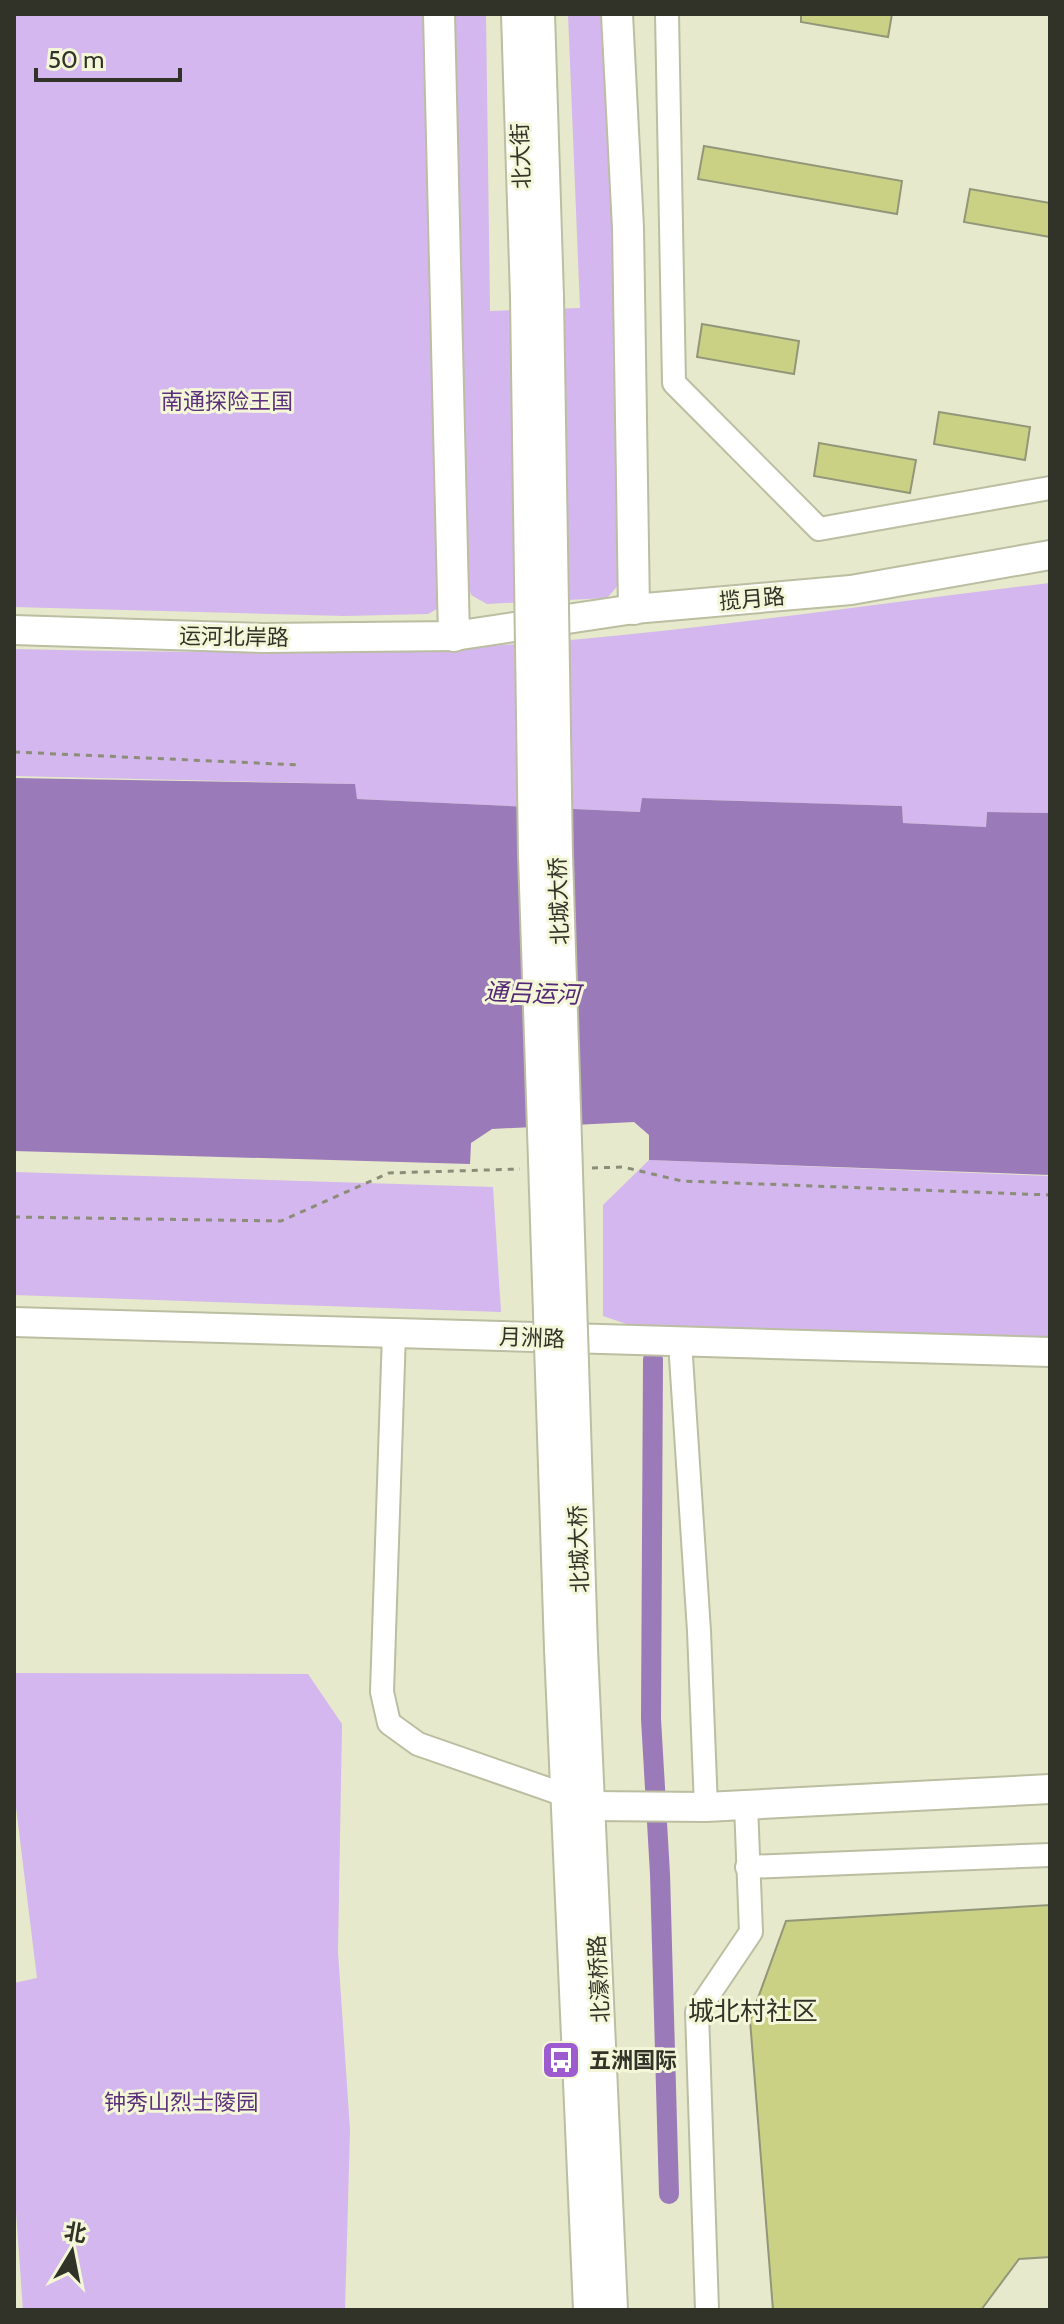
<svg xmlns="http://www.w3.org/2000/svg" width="1064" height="2324" font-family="Cabin,'Noto Sans SC',sans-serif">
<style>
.green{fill:#d3b7ee}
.water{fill:#9b7ab9}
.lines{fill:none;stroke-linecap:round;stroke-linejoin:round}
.canal{stroke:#9b7ab9;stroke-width:20}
.building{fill:#cad184;stroke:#93977a;stroke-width:2}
.minor-casing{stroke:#bbbea0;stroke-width:26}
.tertiary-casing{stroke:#bbbea0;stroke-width:32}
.secondary-casing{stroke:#bbbea0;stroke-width:34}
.path{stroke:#8b8d78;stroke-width:3;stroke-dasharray:6 6;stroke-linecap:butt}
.minor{stroke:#fff;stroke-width:22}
.tertiary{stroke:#fff;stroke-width:28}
.secondary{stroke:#fff;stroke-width:30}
.secondary-bridge-casing{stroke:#bbbea0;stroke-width:34;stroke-linecap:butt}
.secondary-bridge{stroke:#fff;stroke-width:30}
.labels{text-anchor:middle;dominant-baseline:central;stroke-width:6;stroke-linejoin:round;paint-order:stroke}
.street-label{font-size:22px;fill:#323328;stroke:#f3f7d8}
.park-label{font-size:22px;fill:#5b2f7c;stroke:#f3f7d8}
.poi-label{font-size:22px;font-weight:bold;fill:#323328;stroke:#f3f7d8;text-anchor:start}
.water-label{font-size:24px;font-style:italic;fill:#542875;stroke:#f3f7d8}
.quarter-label{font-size:26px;fill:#323328;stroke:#f3f7d8}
</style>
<rect width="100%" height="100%" fill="#e6e9cb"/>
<!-- green -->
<g class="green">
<polygon points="14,14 433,14 442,606 428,614 344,616 14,607"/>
<polygon points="452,14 486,14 490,311 580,308 568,14 605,14 622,581 607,598 487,604 471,595 468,584"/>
<path d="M1050,583v230l-63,-1 -1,15 -83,-4 -1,-17 -260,-8 -1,14 -284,-13 -3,-15 -340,-8v-127c189,4 379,7 568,-10 156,-14 312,-38 468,-56z"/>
<polygon points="649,1160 1050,1176 1050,1352 680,1342 603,1316 603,1205"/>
<polygon points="14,1172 493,1187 501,1312 14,1295"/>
<polygon points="14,1673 308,1674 342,1724 338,1952 350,2130 345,2310 23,2310 14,2184 14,1983 37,1978 14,1791"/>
</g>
<!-- water -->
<polygon class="water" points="14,778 355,784 357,799 640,812 642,798 902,806 903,823 986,827 987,812 1050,813 1050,1175 649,1160 649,1135 634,1122 492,1129 471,1143 470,1164 14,1151"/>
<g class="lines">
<!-- canal -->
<polyline class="canal" points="653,1359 651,1719 660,1874 669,2194"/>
</g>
<!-- building -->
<g class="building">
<polygon points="801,14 892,14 888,37 801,22"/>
<polygon points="704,146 902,181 897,214 698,179"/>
<polygon points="970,189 1050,203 1050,237 964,222"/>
<polygon points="702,324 799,341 794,374 697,357"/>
<polygon points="939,412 1030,427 1025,460 934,444"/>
<polygon points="819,443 916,460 910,493 814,476"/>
<polygon points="1050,1905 1050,2257 1019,2259 981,2310 773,2310 750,2020 786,1921"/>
</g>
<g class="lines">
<!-- minor casing -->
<g class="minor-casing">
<g id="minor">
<polyline points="667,14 674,383 819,529 1050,488"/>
<polyline points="394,1333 382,1692 389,1723 418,1744 565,1795"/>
<polyline points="680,1342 699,1631 706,1807"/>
<polyline points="747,1867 1050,1855"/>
<polyline points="707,2310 697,2012 751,1932 746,1805"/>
</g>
</g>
<!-- tertiary casing -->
<g class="tertiary-casing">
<g id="tertiary">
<polyline points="14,630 263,638 454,636 634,609 851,590 1050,555"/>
<polyline points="14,1322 1050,1352"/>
<polyline points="590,1806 706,1807 1050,1789"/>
</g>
</g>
<!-- secondary casing -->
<g class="secondary-casing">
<g id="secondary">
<polyline points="439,14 454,636"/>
<polyline points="517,14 526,297"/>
<polyline points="539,14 548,297"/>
<polyline points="617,14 628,228 634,609"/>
<polyline points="560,1649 589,2310"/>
<polyline points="582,1649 612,2310"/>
</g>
</g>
<!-- path -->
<g class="path">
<polyline points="14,752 301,765"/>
<polyline points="592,1168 623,1167 682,1181 1050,1195"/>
<polyline points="14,1217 281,1221 389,1173 520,1169"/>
</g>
<!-- minor -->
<use href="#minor" class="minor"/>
<!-- tertiary -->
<use href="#tertiary" class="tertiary"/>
<!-- secondary -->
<use href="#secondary" class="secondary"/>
<!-- secondary-bridge casing -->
<g class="secondary-bridge-casing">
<g id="secondary-bridge">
<polyline points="526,297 534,856 560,1649"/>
<polyline points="548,297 557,855 582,1649"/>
</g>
</g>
<!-- secondary-bridge -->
<use href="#secondary-bridge" class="secondary-bridge"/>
</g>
<!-- icons -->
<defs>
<g id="bus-square" transform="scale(2)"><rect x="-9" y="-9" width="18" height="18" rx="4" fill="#9d5bd0" stroke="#f3f7d8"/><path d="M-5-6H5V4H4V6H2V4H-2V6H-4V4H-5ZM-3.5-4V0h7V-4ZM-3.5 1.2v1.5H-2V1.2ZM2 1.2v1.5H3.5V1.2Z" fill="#fff"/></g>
</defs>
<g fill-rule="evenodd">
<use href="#bus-square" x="561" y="2060"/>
</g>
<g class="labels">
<!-- street labels -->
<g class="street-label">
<text transform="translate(521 156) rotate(-92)">北大街</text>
<text transform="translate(752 599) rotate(-5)">揽月路</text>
<text transform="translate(234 637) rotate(1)">运河北岸路</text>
<text transform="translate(559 901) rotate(-92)">北城大桥</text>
<text transform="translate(532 1338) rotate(2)">月洲路</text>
<text transform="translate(579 1549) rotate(-92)">北城大桥</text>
<text transform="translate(599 1979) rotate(-93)">北濠桥路</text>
</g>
<!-- park labels -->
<g class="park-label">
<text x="227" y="401">南通探险王国</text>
<text x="181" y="2102">钟秀山烈士陵园</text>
</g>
<!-- poi labels -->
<g class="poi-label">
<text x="589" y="2060">五洲国际</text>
</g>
<!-- water labels -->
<g class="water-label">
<text transform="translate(532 993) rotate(2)">通吕运河</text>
</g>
<!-- quarter labels -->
<g class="quarter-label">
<text x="753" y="2011">城北村社区</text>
</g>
</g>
<!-- border -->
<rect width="1064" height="2324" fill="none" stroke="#323328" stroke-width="32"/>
<!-- north arrow -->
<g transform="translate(72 2252) rotate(10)" stroke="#f3f7d8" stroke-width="6" paint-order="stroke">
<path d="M0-6L14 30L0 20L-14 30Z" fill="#323328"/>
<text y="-12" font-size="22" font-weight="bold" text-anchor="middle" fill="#323328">北</text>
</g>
<!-- scale -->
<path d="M36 68v12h144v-12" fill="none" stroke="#323328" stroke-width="4"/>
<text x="48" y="68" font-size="24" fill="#323328" stroke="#f3f7d8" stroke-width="6" paint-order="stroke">50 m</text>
</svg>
